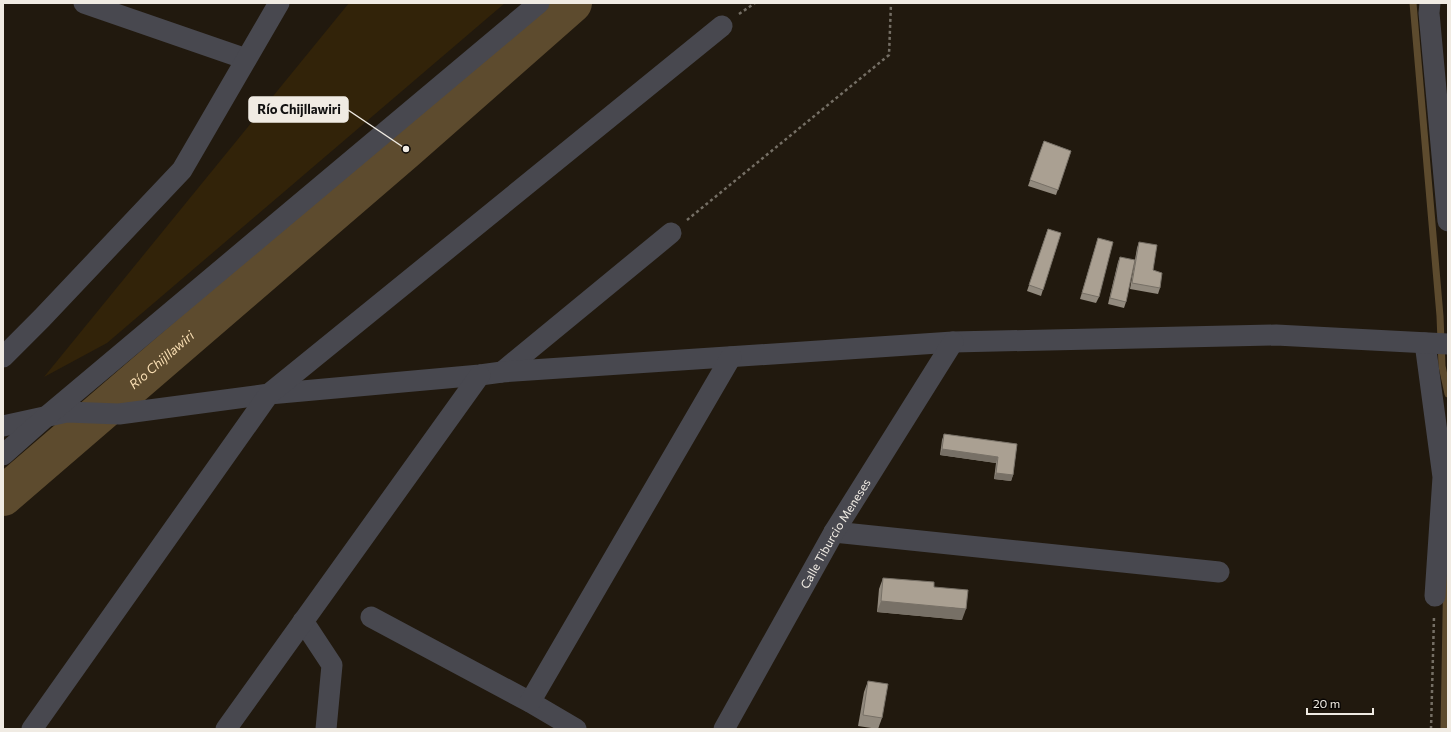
<svg xmlns="http://www.w3.org/2000/svg" width="1451" height="732" font-family="Commissioner,sans-serif">
<style>
.green{fill:#322309}
.lines{fill:none;stroke-linecap:round;stroke-linejoin:round}
.stream{stroke:#5d4b2e;stroke-width:7}
.river{stroke:#5d4b2e;stroke-width:40}
.path{stroke:#756f65;stroke-width:2.5;stroke-dasharray:3 3;stroke-linecap:butt}
.minor{stroke:#48484f;stroke-width:21}
.wall{fill:#928a7e}
.shaded-wall{fill:#777066}
.building{fill:#aaa092;stroke:#777066}
.labels{text-anchor:middle;dominant-baseline:central;stroke-width:4;stroke-linejoin:round;paint-order:stroke}
.street-label{font-size:12px;fill:#f0ebe3;stroke:#080503}
.water-label{font-size:13px;font-style:italic;fill:#fadfb4;stroke:#080503}
.leader{fill:none;stroke:#f0ebe3;stroke-width:1.5}
.callout-dot{fill:#f0ebe3;stroke:#080503;stroke-width:1.5}
.callout{fill:#f0ebe3;stroke:#f0ebe3;stroke-width:1.5}
.callout-label{font-size:13px;text-anchor:middle;font-weight:bold;fill:#111}
</style>
<rect width="100%" height="100%" fill="#21190e"/>
<!-- green -->
<polygon class="green" points="349,3 505,3 107,343 44,377"/>
<g class="lines">
<!-- stream -->
<g class="stream">
<polyline points="1413,3 1440,316 1442,366 1448,394"/>
<polyline points="1444,729 1447,561"/>
</g>
<!-- river -->
<path class="river" id="s1" d="M3,496l403,-347 166,-146"/>
<!-- path -->
<g class="path">
<polyline points="739,14 755,3"/>
<polyline points="687,220 889,55 891,3"/>
<polyline points="1431,729 1434,617"/>
</g>
<!-- minor -->
<g class="minor">
<polyline points="84,3 246,59"/>
<polyline points="1430,3 1429,13 1448,221"/>
<polyline points="1425,343 1443,477 1435,596"/>
<polyline points="3,357 42,318 182,170 279,3"/>
<polyline points="502,372 671,233"/>
<polyline points="3,426 67,412 119,414 269,394 480,375 502,372 953,342 1276,335 1448,344"/>
<polyline points="3,455 47,416 539,3"/>
<polyline points="834,532 1219,572"/>
<polyline points="371,617 530,702 576,729"/>
<polyline points="303,621 332,665 326,729"/>
<polyline points="530,702 731,357"/>
<polyline points="32,729 269,394 722,26"/>
<polyline points="226,729 480,375"/>
<path id="s2" d="M724,729l110,-197 119,-190"/>
</g>
</g>
<!-- wall -->
<g class="wall">
<polygon points="1044,141 1071,151 1056,195 1028,186"/>
<polygon points="1048,229 1061,233 1041,296 1027,291"/>
<polygon points="1098,238 1099,297 1096,303 1080,299"/>
<polygon points="1139,242 1153,270 1160,288 1158,294 1130,289 1137,248"/>
<polygon points="1120,257 1126,302 1124,308 1108,304 1118,262"/>
<polygon points="944,434 1017,444 1013,475 1011,481 994,479 996,463 940,455 942,440"/>
<polygon points="883,578 934,587 962,620 877,612 879,589"/>
<polygon points="868,681 882,718 878,729 858,726 864,692"/>
</g>
<!-- shaded-wall -->
<g class="shaded-wall">
<polygon points="942,449 998,457 996,463 940,455"/>
<polygon points="996,473 1013,475 1011,481 994,479"/>
<polygon points="881,601 966,609 962,620 877,612"/>
</g>
<!-- building -->
<g class="building">
<polygon points="1044,141 1071,151 1058,190 1030,180"/>
<polygon points="1048,229 1061,233 1043,290 1029,285"/>
<polygon points="1098,238 1113,242 1099,297 1082,293"/>
<polygon points="1139,242 1157,245 1153,270 1162,273 1160,288 1132,283"/>
<polygon points="1120,257 1135,260 1126,302 1110,298"/>
<polygon points="944,434 1017,444 1013,475 996,473 998,457 942,449"/>
<polygon points="883,578 934,582 934,587 968,590 966,609 881,601"/>
<polygon points="868,681 888,684 882,718 863,715"/>
</g>
<g class="labels">
<!-- street labels -->
<g class="street-label">
<text stroke="none"><textPath href="#s2" startOffset="225">Calle Tiburcio Meneses</textPath></text>
</g>
<!-- water labels -->
<g class="water-label">
<text stroke="none"><textPath href="#s1" startOffset="209">Río Chijllawiri</textPath></text>
</g>
</g>
<!-- callouts -->
<path class="leader" d="M406 149L348 110"/>
<circle class="callout-dot" cx="406" cy="149" r="4"/>
<rect class="callout" x="249" y="97" width="99" height="25" rx="4"/>
<g class="callout-label">
<text x="299" y="114">Río Chijllawiri</text>
</g>
<!-- border -->
<rect width="1451" height="732" fill="none" stroke="#f0ebe3" stroke-width="8"/>
<!-- scale -->
<path d="M1307 708v6h66v-6" fill="none" stroke="#f0ebe3" stroke-width="2"/>
<text x="1313" y="708" font-size="12" fill="#f0ebe3" stroke="#080503" stroke-width="3" paint-order="stroke">20 m</text>
</svg>
